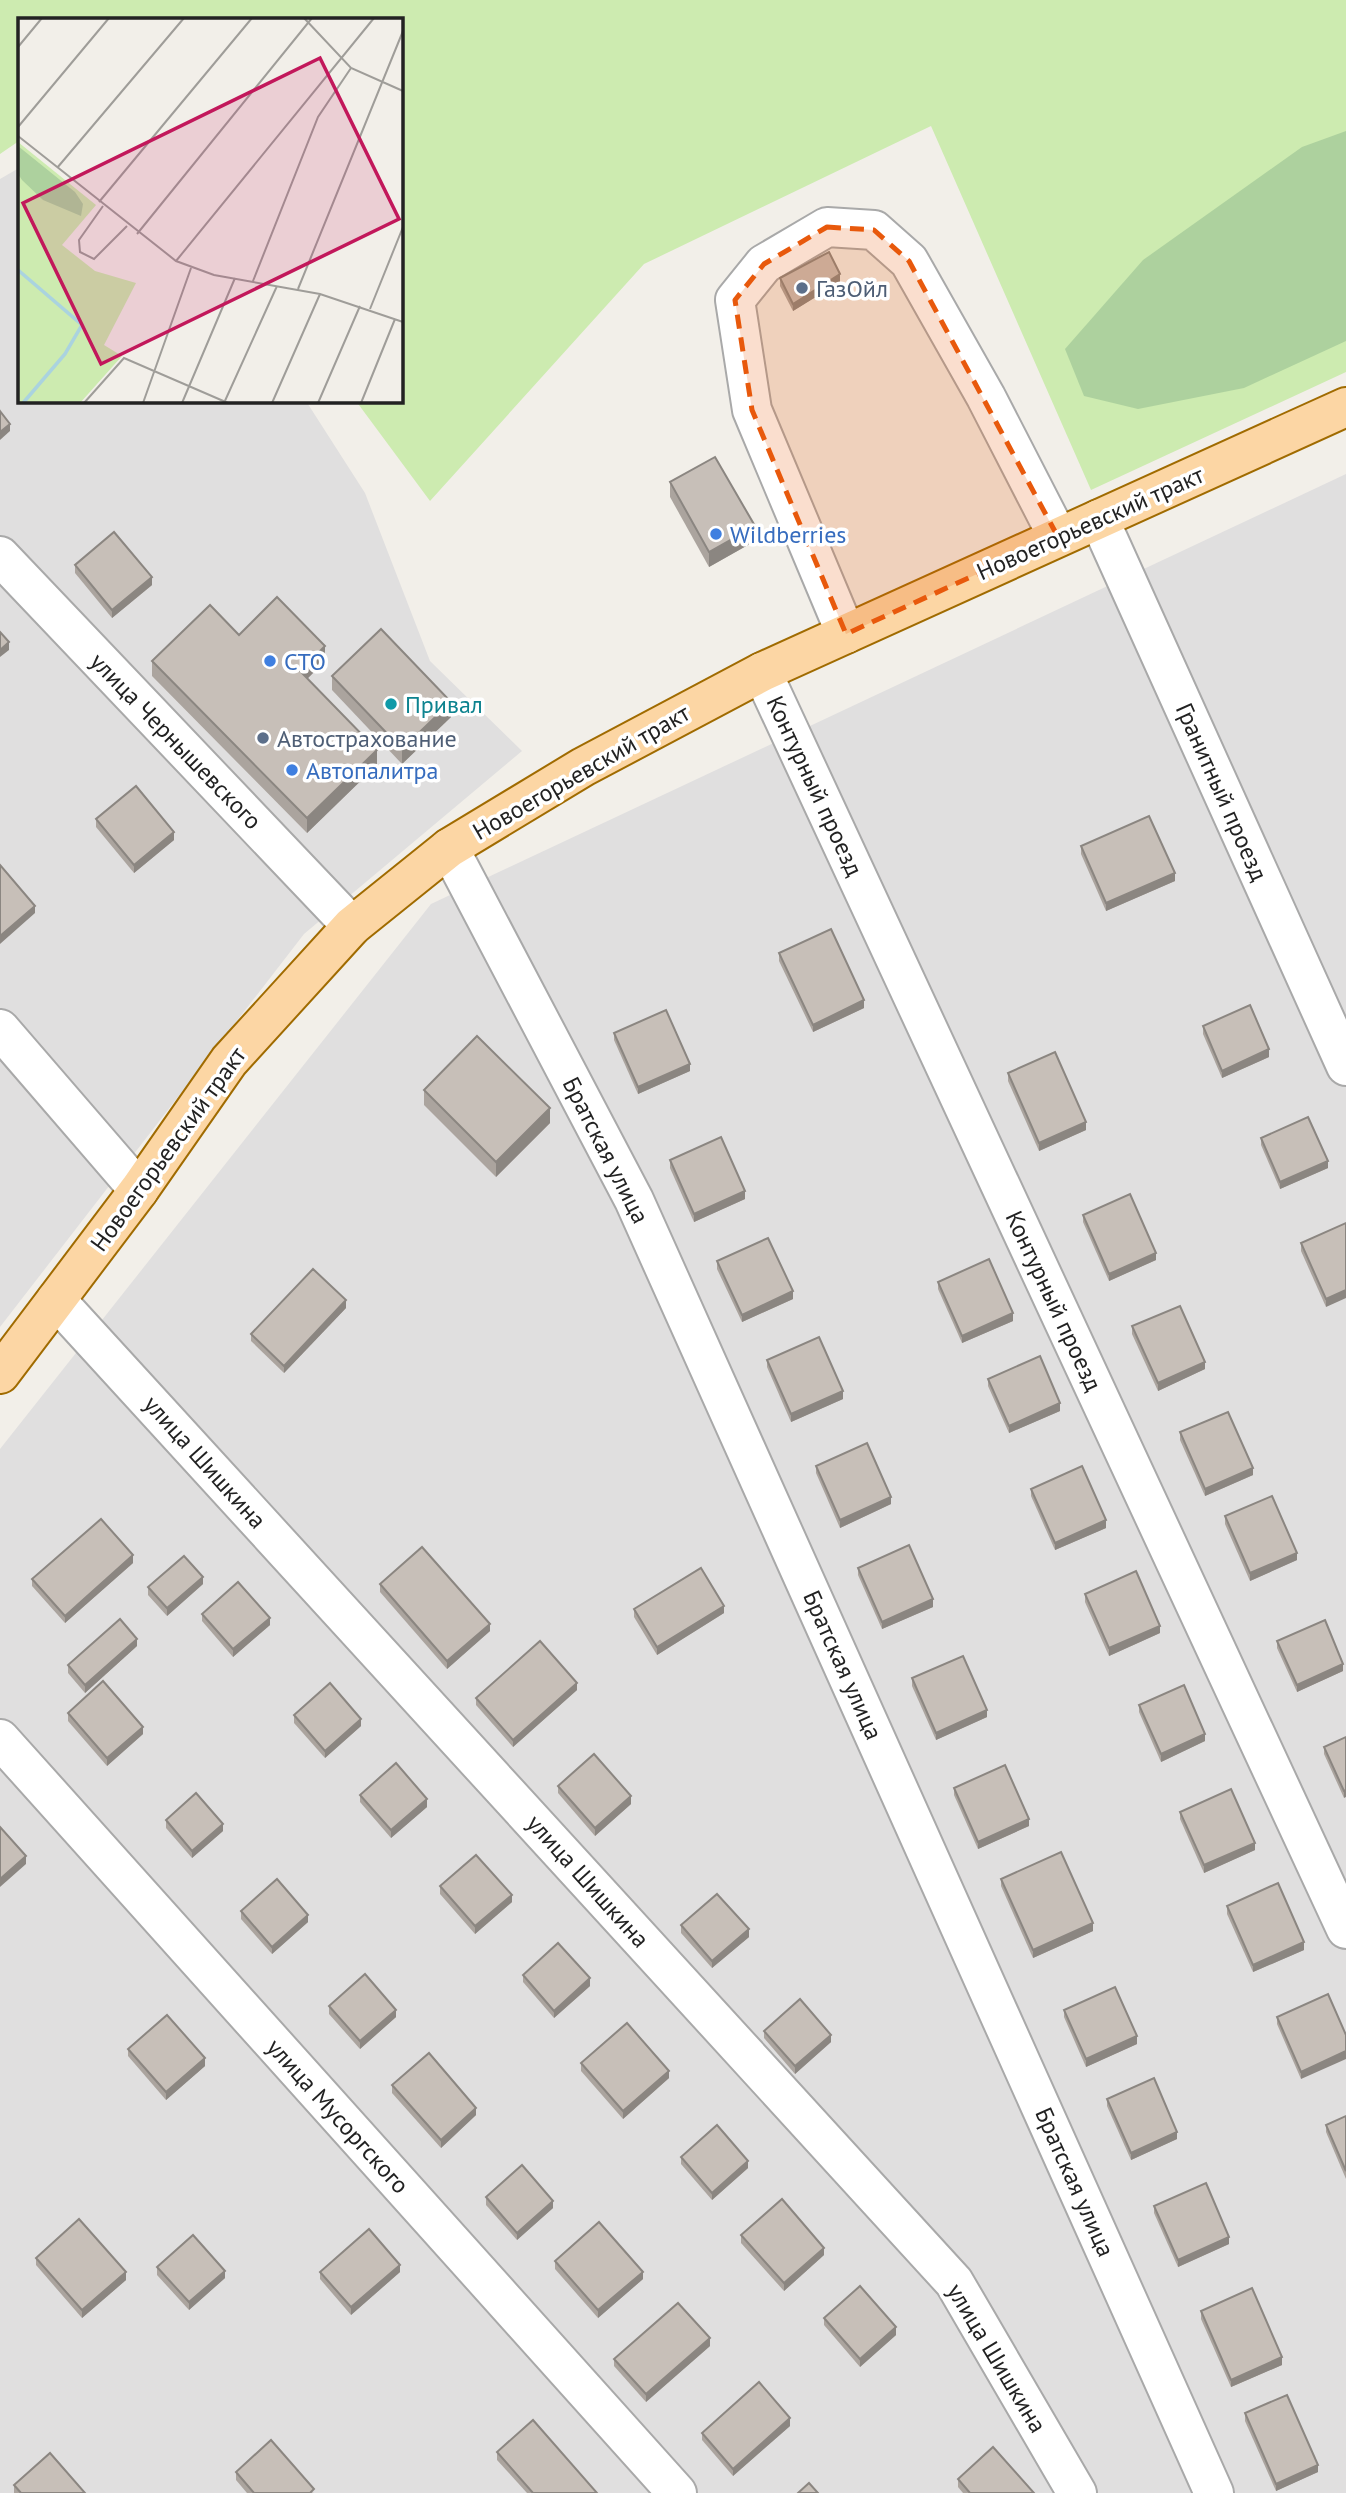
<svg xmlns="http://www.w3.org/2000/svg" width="1346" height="2493" font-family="'PT Sans',sans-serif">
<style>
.residential{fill:#e0dfdf}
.grass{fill:#cdebb0}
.forest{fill:#add19e}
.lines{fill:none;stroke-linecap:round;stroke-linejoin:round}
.minor-casing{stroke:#a9a9a9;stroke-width:42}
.major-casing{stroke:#a06b00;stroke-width:42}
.minor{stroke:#fff;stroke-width:38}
.major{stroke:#fcd6a4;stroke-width:38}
.wall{fill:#aba49e}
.shaded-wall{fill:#8b8681}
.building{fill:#c7bfb8;stroke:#8b8681;stroke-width:2}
.marked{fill:#e8590c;fill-opacity:0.2;stroke:#e8590c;stroke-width:5;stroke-dasharray:14 9;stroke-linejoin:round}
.service-dot{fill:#5c6f8a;stroke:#fff;stroke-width:2.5}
.shop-dot{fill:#3f7fe0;stroke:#fff;stroke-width:2.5}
.culture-dot{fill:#0f9aa8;stroke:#fff;stroke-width:2.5}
.labels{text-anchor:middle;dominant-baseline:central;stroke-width:7;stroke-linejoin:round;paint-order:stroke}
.service-label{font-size:24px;fill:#4e5e75;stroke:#fff;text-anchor:start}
.street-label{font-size:24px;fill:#222;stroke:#fff}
.shop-label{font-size:24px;fill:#366cbe;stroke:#fff;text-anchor:start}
.culture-label{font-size:24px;fill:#0d838f;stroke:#fff;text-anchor:start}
.inset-river{fill:none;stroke:#aad3df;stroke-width:3.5}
.inset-road{fill:none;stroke:#9f9d99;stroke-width:2}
.view{fill:#c2185b;fill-opacity:0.15;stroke:#c2185b;stroke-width:3.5}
.inset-edge{fill:none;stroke:#222;stroke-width:3.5}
</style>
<rect width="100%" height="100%" fill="#f2efe9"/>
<!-- residential -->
<g class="residential">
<polygon points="19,168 19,401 306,401 365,493 430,661 522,751 304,934 0,1327 0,179"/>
<polygon points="1346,474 1346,2493 0,2493 0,1449 431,904"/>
</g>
<!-- grass -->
<polygon class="grass" points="0,0 1346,0 1346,372 1091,490 931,126 644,264 430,501 356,401 401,401 401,19 19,19 19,141 0,154"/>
<!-- forest -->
<polygon class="forest" points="1346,131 1346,341 1244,388 1138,409 1084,396 1065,349 1143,260 1302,147"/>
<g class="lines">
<!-- minor casing -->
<g class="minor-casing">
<g id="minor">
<polyline points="1099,519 1346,1066"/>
<polyline points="0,556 352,926"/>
<polyline points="846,634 752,410 735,300 764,264 827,227 874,230 909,261 986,397 1058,537"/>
<polyline points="762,672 1346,1929"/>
<polyline points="449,848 634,1200 1214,2493"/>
<polyline points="0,1029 139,1190"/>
<polyline points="56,1300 954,2282 1077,2493"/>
<polyline points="0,1739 677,2493"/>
</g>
</g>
<!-- major casing -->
<g class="major-casing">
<polyline id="major" points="0,1374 139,1190 229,1061 352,926 449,848 583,767 762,672 1346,407"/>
</g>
<!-- minor -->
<use href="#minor" class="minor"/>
<!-- major -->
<use href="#major" class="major"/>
</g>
<!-- wall -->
<g class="wall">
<polygon points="780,278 840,282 793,311 780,286"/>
<polygon points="670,482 755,541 709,567 670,497"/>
<polygon points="75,565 152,585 112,618 75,573"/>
<polygon points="239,635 325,661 307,679 377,765 307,833 152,676 152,661"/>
<polygon points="332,676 451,717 402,764 332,690"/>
<polygon points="96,819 174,840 134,873 96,827"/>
<polygon points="1081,846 1175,881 1106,911 1081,854"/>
<polygon points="779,953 864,1008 813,1032 779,961"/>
<polygon points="1203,1026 1269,1057 1222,1078 1203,1034"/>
<polygon points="614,1033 690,1071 638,1094 614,1040"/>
<polygon points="1008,1073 1086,1130 1039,1151 1008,1081"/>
<polygon points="424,1090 550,1123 496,1177 424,1105"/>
<polygon points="1261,1138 1328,1168 1280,1189 1261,1145"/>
<polygon points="670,1160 745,1199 694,1222 670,1168"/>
<polygon points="1083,1215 1156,1260 1109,1281 1083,1222"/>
<polygon points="1346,1223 1326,1307 1301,1251 1301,1243"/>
<polygon points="717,1261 793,1299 742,1322 717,1269"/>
<polygon points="938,1282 1013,1321 962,1343 938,1289"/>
<polygon points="346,1308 284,1373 251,1341 251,1334"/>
<polygon points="1132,1326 1205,1369 1158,1391 1132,1334"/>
<polygon points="767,1360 843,1399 791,1422 767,1367"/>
<polygon points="988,1379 1060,1411 1009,1433 988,1386"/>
<polygon points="1180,1432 1253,1475 1205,1496 1180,1440"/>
<polygon points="816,1466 891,1504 840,1528 816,1473"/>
<polygon points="1031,1489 1106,1528 1055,1550 1031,1496"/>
<polygon points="1225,1516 1297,1560 1250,1581 1225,1524"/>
<polygon points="133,1563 65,1623 32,1586 32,1579"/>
<polygon points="858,1568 933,1607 882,1629 858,1575"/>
<polygon points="203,1584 167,1616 148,1595 148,1587"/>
<polygon points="380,1584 490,1631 447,1669 380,1592"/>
<polygon points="1085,1594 1160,1633 1109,1656 1085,1602"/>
<polygon points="634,1609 724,1613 657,1655 634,1617"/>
<polygon points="202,1614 270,1625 233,1657 202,1621"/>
<polygon points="1277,1641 1343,1671 1297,1692 1277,1648"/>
<polygon points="137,1646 85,1693 68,1673 68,1665"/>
<polygon points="912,1678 987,1717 936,1740 912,1686"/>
<polygon points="577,1690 513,1747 476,1705 476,1698"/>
<polygon points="1139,1705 1205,1741 1161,1762 1139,1712"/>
<polygon points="68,1713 143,1734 107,1766 68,1721"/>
<polygon points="294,1715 361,1726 325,1758 294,1723"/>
<polygon points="1346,1737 1344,1798 1324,1754 1324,1747"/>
<polygon points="558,1786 631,1804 595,1836 558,1793"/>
<polygon points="954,1788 1029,1826 978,1849 954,1795"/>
<polygon points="360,1795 427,1807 391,1838 360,1802"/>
<polygon points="1180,1812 1255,1850 1204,1873 1180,1819"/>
<polygon points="166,1820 223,1831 192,1858 166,1828"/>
<polygon points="1001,1879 1093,1931 1033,1958 1001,1886"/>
<polygon points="440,1886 512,1902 475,1934 440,1894"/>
<polygon points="1227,1906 1304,1950 1253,1972 1227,1914"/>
<polygon points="241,1911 308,1922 272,1954 241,1919"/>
<polygon points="681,1925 749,1937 712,1968 681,1933"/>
<polygon points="523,1975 590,1986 554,2018 523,1982"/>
<polygon points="1328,1994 1301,2079 1277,2024 1277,2017"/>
<polygon points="329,2006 396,2017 360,2049 329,2014"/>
<polygon points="1064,2010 1137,2044 1086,2067 1064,2017"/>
<polygon points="764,2031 831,2042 795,2074 764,2038"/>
<polygon points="128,2049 205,2066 166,2100 128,2056"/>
<polygon points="581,2063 669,2078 623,2119 581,2071"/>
<polygon points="392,2085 476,2115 441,2148 392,2093"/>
<polygon points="1107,2099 1177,2139 1131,2160 1107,2106"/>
<polygon points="1346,2116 1346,2179 1326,2132 1326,2125"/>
<polygon points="681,2157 748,2168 712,2200 681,2164"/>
<polygon points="486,2197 553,2208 517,2240 486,2205"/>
<polygon points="1154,2206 1229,2244 1178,2267 1154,2213"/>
<polygon points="741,2235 824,2255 784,2291 741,2243"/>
<polygon points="36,2258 126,2280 82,2318 36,2265"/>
<polygon points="555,2261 643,2279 598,2318 555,2269"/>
<polygon points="157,2267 225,2278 189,2310 157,2275"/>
<polygon points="320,2272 400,2272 351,2315 320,2279"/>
<polygon points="1201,2311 1282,2365 1231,2387 1201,2319"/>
<polygon points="824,2318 896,2335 860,2367 824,2325"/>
<polygon points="710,2346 646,2402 614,2366 614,2359"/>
<polygon points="1245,2413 1318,2472 1276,2491 1245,2421"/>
<polygon points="790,2426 733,2476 702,2440 702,2433"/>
<polygon points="497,2452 597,2493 527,2493 497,2460"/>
<polygon points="236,2472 314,2493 247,2493 236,2480"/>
<polygon points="958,2479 1034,2493 963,2493 958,2487"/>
<polygon points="14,2485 85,2493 14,2493"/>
</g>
<!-- shaded-wall -->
<g class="shaded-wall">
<polygon points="840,274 840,282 793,311 793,304"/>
<polygon points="10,424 10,431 0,440 0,432"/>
<polygon points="755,526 755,541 709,567 709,552"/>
<polygon points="152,577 152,585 112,618 112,610"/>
<polygon points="9,642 9,650 0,657 0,650"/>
<polygon points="325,646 325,661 300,686 300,671"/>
<polygon points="451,702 451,717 402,764 402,749"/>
<polygon points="377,750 377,765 307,833 307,818"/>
<polygon points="174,832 174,840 134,873 134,865"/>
<polygon points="1175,873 1175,881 1106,911 1106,903"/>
<polygon points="35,906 35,913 0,944 0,936"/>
<polygon points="864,1000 864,1008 813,1032 813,1025"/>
<polygon points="1269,1049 1269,1057 1222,1078 1222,1071"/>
<polygon points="690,1064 690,1071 638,1094 638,1087"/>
<polygon points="550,1108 550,1123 496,1177 496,1162"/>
<polygon points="1086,1122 1086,1130 1039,1151 1039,1143"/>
<polygon points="1328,1161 1328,1168 1280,1189 1280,1182"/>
<polygon points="745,1191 745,1199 694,1222 694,1214"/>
<polygon points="1156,1253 1156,1260 1109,1281 1109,1274"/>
<polygon points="1346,1290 1346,1298 1326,1307 1326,1299"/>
<polygon points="793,1291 793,1299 742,1322 742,1315"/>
<polygon points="346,1300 346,1308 284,1373 284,1366"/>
<polygon points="1013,1313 1013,1321 962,1343 962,1336"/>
<polygon points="1205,1362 1205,1369 1158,1391 1158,1383"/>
<polygon points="843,1391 843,1399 791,1422 791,1414"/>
<polygon points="1060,1403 1060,1411 1009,1433 1009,1426"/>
<polygon points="1253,1468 1253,1475 1205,1496 1205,1489"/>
<polygon points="891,1497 891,1504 840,1528 840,1520"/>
<polygon points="1106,1520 1106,1528 1055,1550 1055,1543"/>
<polygon points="1297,1553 1297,1560 1250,1581 1250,1573"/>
<polygon points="133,1555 133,1563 65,1623 65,1616"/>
<polygon points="203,1577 203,1584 167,1616 167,1608"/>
<polygon points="933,1599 933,1607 882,1629 882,1622"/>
<polygon points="724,1606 724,1613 657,1655 657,1647"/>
<polygon points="270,1618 270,1625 233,1657 233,1649"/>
<polygon points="490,1624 490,1631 447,1669 447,1661"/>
<polygon points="1160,1626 1160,1633 1109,1656 1109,1648"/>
<polygon points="137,1639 137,1646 85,1693 85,1685"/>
<polygon points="1343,1664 1343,1671 1297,1692 1297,1685"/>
<polygon points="577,1683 577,1690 513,1747 513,1740"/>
<polygon points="987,1710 987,1717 936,1740 936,1733"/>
<polygon points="361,1719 361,1726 325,1758 325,1751"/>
<polygon points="143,1727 143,1734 107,1766 107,1758"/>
<polygon points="1205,1734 1205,1741 1161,1762 1161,1754"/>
<polygon points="1346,1790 1346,1797 1344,1798 1344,1791"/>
<polygon points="631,1796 631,1804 595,1836 595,1828"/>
<polygon points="427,1799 427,1807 391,1838 391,1830"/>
<polygon points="1029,1819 1029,1826 978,1849 978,1842"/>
<polygon points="223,1824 223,1831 192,1858 192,1851"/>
<polygon points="1255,1843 1255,1850 1204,1873 1204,1865"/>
<polygon points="26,1856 26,1864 0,1887 0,1879"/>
<polygon points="512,1895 512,1902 475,1934 475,1926"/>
<polygon points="308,1915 308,1922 272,1954 272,1947"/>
<polygon points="1093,1923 1093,1931 1033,1958 1033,1950"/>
<polygon points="749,1929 749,1937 712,1968 712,1961"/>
<polygon points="1304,1942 1304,1950 1253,1972 1253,1965"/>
<polygon points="590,1978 590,1986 554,2018 554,2011"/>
<polygon points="396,2010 396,2017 360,2049 360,2041"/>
<polygon points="831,2035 831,2042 795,2074 795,2066"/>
<polygon points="1137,2036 1137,2044 1086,2067 1086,2059"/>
<polygon points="1346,2051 1346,2059 1301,2079 1301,2072"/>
<polygon points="205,2058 205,2066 166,2100 166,2092"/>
<polygon points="669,2071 669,2078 623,2119 623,2111"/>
<polygon points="476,2108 476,2115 441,2148 441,2140"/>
<polygon points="1177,2132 1177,2139 1131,2160 1131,2153"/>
<polygon points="748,2161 748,2168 712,2200 712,2193"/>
<polygon points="553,2201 553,2208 517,2240 517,2233"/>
<polygon points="1229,2237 1229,2244 1178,2267 1178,2260"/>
<polygon points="824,2248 824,2255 784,2291 784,2283"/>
<polygon points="400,2265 400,2272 351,2315 351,2307"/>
<polygon points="225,2271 225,2278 189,2310 189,2302"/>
<polygon points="126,2272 126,2280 82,2318 82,2310"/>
<polygon points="643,2272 643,2279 598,2318 598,2310"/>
<polygon points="896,2327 896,2335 860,2367 860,2359"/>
<polygon points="710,2338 710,2346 646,2402 646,2394"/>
<polygon points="1282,2357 1282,2365 1231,2387 1231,2380"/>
<polygon points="790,2418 790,2426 733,2476 733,2469"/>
<polygon points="1318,2465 1318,2472 1276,2491 1276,2484"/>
</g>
<!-- building -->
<g class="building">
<polygon points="829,252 840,274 793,304 780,278"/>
<polygon points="0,411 10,424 0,432"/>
<polygon points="715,457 755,526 709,552 670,482"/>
<polygon points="114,532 152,577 112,610 75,565"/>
<polygon points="277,597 325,646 300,671 377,750 307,818 152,661 210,605 239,635"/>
<polygon points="381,629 451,702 402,749 332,676"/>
<polygon points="0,632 9,642 0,650"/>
<polygon points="136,786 174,832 134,865 96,819"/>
<polygon points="1149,816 1175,873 1106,903 1081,846"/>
<polygon points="0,865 35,906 0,936"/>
<polygon points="831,929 864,1000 813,1025 779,953"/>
<polygon points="1250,1005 1269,1049 1222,1071 1203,1026"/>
<polygon points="666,1010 690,1064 638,1087 614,1033"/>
<polygon points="477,1036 550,1108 496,1162 424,1090"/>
<polygon points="1055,1052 1086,1122 1039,1143 1008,1073"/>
<polygon points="1308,1117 1328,1161 1280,1182 1261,1138"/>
<polygon points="721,1137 745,1191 694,1214 670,1160"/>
<polygon points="1130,1194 1156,1253 1109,1274 1083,1215"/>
<polygon points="1346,1223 1346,1290 1326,1299 1301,1243"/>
<polygon points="768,1238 793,1291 742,1315 717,1261"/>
<polygon points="989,1259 1013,1313 962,1336 938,1282"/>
<polygon points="313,1269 346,1300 284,1366 251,1334"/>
<polygon points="1180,1306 1205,1362 1158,1383 1132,1326"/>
<polygon points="819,1337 843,1391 791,1414 767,1360"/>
<polygon points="1040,1356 1060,1403 1009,1426 988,1379"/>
<polygon points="1228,1412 1253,1468 1205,1489 1180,1432"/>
<polygon points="867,1443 891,1497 840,1520 816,1466"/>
<polygon points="1082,1466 1106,1520 1055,1543 1031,1489"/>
<polygon points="1272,1496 1297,1553 1250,1573 1225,1516"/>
<polygon points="101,1519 133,1555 65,1616 32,1579"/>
<polygon points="909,1545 933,1599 882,1622 858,1568"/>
<polygon points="422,1547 490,1624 447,1661 380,1584"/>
<polygon points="184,1556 203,1577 167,1608 148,1587"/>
<polygon points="701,1568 724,1606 657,1647 634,1609"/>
<polygon points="1136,1571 1160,1626 1109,1648 1085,1594"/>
<polygon points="238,1582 270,1618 233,1649 202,1614"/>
<polygon points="120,1619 137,1639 85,1685 68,1665"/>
<polygon points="1325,1620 1343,1664 1297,1685 1277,1641"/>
<polygon points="540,1641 577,1683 513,1740 476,1698"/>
<polygon points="963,1656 987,1710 936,1733 912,1678"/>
<polygon points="103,1681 143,1727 107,1758 68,1713"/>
<polygon points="330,1683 361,1719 325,1751 294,1715"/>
<polygon points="1184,1685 1205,1734 1161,1754 1139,1705"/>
<polygon points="1346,1737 1346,1790 1344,1791 1324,1747"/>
<polygon points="594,1754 631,1796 595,1828 558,1786"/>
<polygon points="396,1763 427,1799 391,1830 360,1795"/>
<polygon points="1005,1765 1029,1819 978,1842 954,1788"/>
<polygon points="1231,1789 1255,1843 1204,1865 1180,1812"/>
<polygon points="196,1793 223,1824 192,1851 166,1820"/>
<polygon points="0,1827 26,1856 0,1879"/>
<polygon points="1061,1852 1093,1923 1033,1950 1001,1879"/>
<polygon points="476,1855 512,1895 475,1926 440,1886"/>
<polygon points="277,1879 308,1915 272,1947 241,1911"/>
<polygon points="1278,1883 1304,1942 1253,1965 1227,1906"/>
<polygon points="717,1894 749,1929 712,1961 681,1925"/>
<polygon points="558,1943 590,1978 554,2011 523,1975"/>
<polygon points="365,1974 396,2010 360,2041 329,2006"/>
<polygon points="1115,1987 1137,2036 1086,2059 1064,2010"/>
<polygon points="1328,1994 1346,2035 1346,2051 1301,2072 1277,2017"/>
<polygon points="800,1999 831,2035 795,2066 764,2031"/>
<polygon points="167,2015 205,2058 166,2092 128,2049"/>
<polygon points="627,2023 669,2071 623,2111 581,2063"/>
<polygon points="429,2053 476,2108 441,2140 392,2085"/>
<polygon points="1154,2078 1177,2132 1131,2153 1107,2099"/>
<polygon points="1346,2116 1346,2171 1326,2125"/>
<polygon points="717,2125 748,2161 712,2193 681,2157"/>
<polygon points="522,2165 553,2201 517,2233 486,2197"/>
<polygon points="1206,2183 1229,2237 1178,2260 1154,2206"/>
<polygon points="782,2199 824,2248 784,2283 741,2235"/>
<polygon points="79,2219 126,2272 82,2310 36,2258"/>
<polygon points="599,2222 643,2272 598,2310 555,2261"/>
<polygon points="369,2229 400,2265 351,2307 320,2272"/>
<polygon points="193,2235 225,2271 189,2302 157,2267"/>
<polygon points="860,2286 896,2327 860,2359 824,2318"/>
<polygon points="1252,2288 1282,2357 1231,2380 1201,2311"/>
<polygon points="678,2303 710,2338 646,2394 614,2359"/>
<polygon points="759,2382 790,2418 733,2469 702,2433"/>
<polygon points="1287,2395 1318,2465 1276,2484 1245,2413"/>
<polygon points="533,2420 597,2493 533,2493 497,2452"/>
<polygon points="271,2440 314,2489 310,2493 254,2493 236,2472"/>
<polygon points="993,2447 1034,2493 970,2493 958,2479"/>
<polygon points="50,2453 85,2493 21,2493 14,2485"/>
<polygon points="809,2483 818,2493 798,2493"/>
</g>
<!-- marked area -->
<path class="marked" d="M827,227l47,3 35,31 149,276 -212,97 -94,-224 -17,-110 29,-36z"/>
<!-- markers -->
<g class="service-dot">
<circle cx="802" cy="288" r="7"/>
<circle cx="263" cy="738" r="7"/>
</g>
<g class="shop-dot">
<circle cx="716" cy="534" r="7"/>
<circle cx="270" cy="661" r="7"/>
<circle cx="292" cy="770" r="7"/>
</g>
<circle class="culture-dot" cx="391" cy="704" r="7"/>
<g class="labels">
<!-- service labels -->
<g class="service-label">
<text x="816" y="288">ГазОйл</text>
<text x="277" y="738">Автострахование</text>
</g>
<!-- street labels -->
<g class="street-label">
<text transform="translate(1090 523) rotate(-24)">Новоегорьевский тракт</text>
<text transform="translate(176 741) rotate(46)">улица Чернышевского</text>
<text transform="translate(581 772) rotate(-30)">Новоегорьевский тракт</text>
<text transform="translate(815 786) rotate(65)">Контурный проезд</text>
<text transform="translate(1222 792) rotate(66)">Гранитный проезд</text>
<text transform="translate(168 1149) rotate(-54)">Новоегорьевский тракт</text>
<text transform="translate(606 1150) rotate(63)">Братская улица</text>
<text transform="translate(1054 1301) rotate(65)">Контурный проезд</text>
<text transform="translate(205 1462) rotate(48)">улица Шишкина</text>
<text transform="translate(843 1665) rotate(66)">Братская улица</text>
<text transform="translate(588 1881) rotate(48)">улица Шишкина</text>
<text transform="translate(338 2116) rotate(48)">улица Мусоргского</text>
<text transform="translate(1075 2182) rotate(66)">Братская улица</text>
<text transform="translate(997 2358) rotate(59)">улица Шишкина</text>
</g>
<!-- shop labels -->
<g class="shop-label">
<text x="730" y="534">Wildberries</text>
<text x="284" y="661">СТО</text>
<text x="306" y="770">Автопалитра</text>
</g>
<!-- culture labels -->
<g class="culture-label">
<text x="405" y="704">Привал</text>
</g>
</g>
<!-- overview -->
<g transform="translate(18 18)">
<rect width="385" height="385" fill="#f2efe9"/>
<path d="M0,124l78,63 -34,40 33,26 41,12 -32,62 18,11 -42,47h-62z" fill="#cdebb0"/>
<path d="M0,128l57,46 8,12 -2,12 -38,-16 -21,-20 -4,-6z" fill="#add19e"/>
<path class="inset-river" d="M0,252l64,55 -17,29 -42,49"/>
<path class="inset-road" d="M286,0l47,50 52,23M0,29l24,-29M0,109l91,-109M0,118l158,125 38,14 106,19 83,28M39,150l127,-150M81,184l153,-184M85,188l-24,34 1,12 14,7 33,-33M119,216l175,-216M158,243l198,-243M235,263l65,-164 33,-49M280,271l105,-258M352,291l33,-82M66,385l40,-45 104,45M125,385l48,-135M164,385l53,-125M206,385l53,-117M254,385l48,-109M300,385l42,-97M343,385l34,-84"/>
<path class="view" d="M302,40l79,161 -298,145 -78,-161z"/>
<rect width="385" height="385" class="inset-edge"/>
</g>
</svg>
